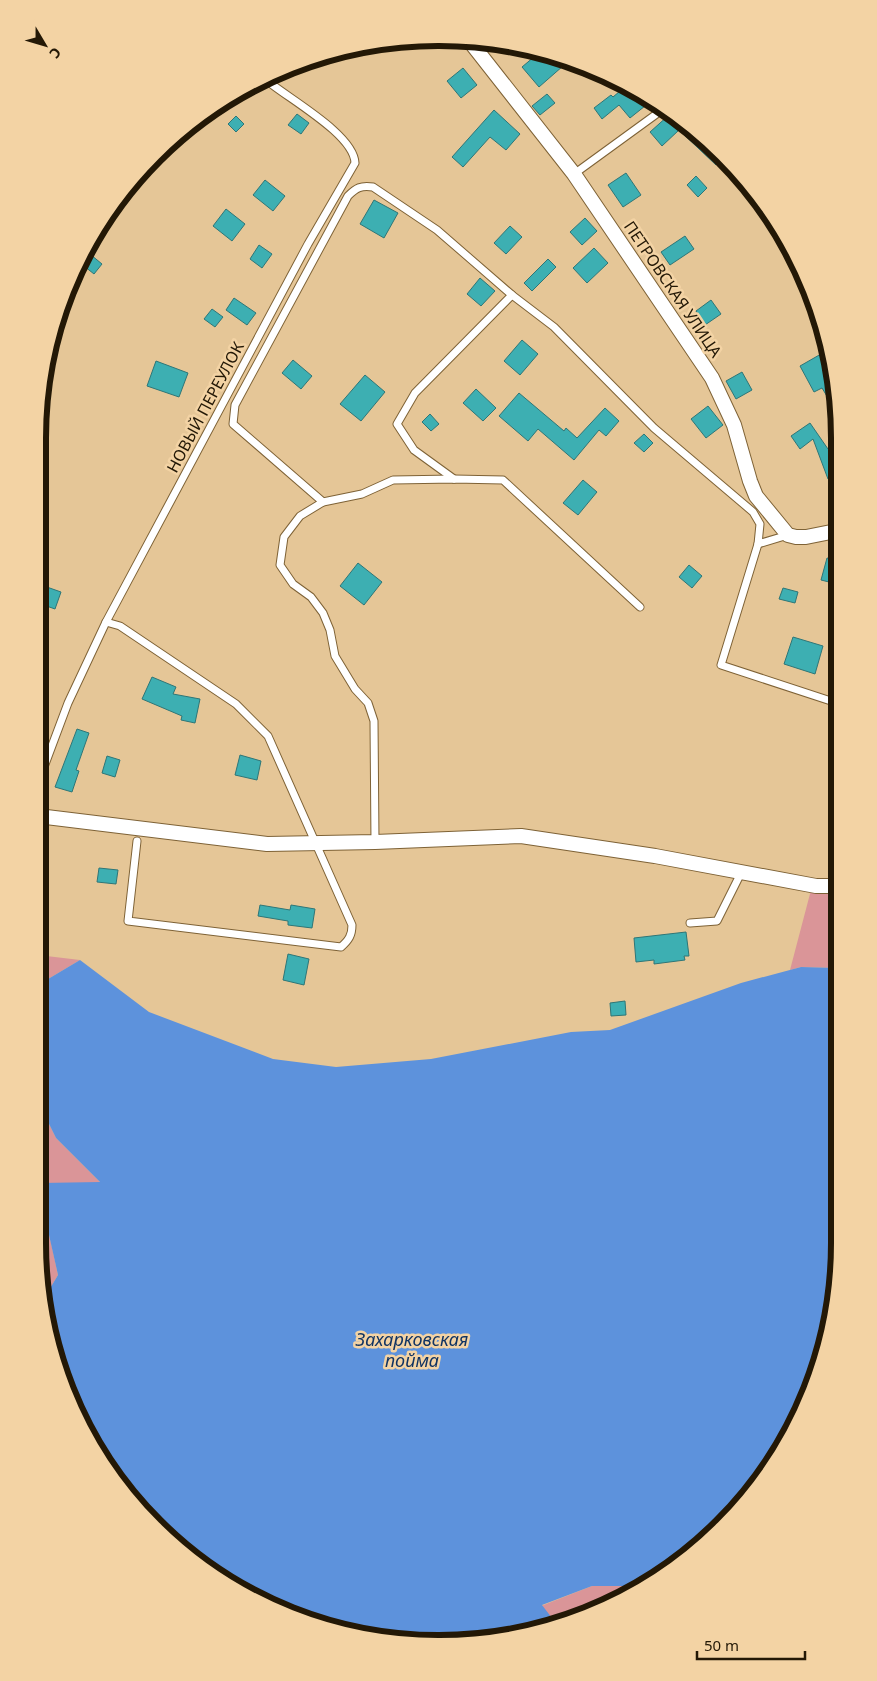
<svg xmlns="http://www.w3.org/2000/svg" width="877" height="1681" font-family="'Noto Sans',sans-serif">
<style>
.green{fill:#da9598}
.water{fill:#5d92dc}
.building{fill:#3dafb2;stroke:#2e7677}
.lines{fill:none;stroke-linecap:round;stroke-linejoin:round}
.service-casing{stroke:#7e6236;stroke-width:9}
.minor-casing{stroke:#7e6236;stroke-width:16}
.service{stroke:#fff;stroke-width:7}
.minor{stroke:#fff;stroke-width:14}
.labels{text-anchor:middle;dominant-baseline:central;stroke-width:5;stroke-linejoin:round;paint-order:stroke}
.street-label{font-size:16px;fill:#231806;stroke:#f3d3a4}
.water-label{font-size:18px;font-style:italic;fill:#103362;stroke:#f3d3a4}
.rim{fill:none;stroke:#231806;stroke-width:6}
</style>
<rect width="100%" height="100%" fill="#e5c697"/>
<!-- green -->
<g class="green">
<polygon points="811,890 838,891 838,968 801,967 790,970"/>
<polygon points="38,955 80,960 38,985"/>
<polygon points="38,1102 56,1138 101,1183 41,1183 38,1184"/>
<polygon points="38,1233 49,1234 58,1275 46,1295 38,1243"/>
<polygon points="808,1393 798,1420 721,1527 740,1494 802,1400"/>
<polygon points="592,1586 642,1586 592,1613 555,1622 541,1606"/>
</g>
<!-- water -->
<polygon class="water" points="80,960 149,1012 273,1059 336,1067 431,1059 571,1032 610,1030 741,983 801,967 838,968 839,1268 826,1346 808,1393 802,1400 781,1441 740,1494 721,1527 661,1576 642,1586 592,1586 542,1605 555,1622 465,1643 335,1630 216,1576 121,1487 59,1372 46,1295 58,1275 49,1235 38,1233 38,1185 41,1183 100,1182 56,1138 38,1102 38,985"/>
<!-- building -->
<g class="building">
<polygon points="541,51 554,56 563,66 539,87 522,67"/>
<polygon points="463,68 477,85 461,98 447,81"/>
<polygon points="626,86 650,102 630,118 619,105 602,119 594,108 611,95 613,97"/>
<polygon points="547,94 555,103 540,115 532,106"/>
<polygon points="494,110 520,134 506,150 490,137 463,167 452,157"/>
<polygon points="297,114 309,123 301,134 288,125"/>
<polygon points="669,115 678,123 680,121 703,137 723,158 716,165 679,130 662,146 650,132"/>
<polygon points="236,116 244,124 236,132 228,124"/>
<polygon points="626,173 641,195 623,207 608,185"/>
<polygon points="696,176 707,188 698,197 687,185"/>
<polygon points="265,180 285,196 273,211 253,195"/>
<polygon points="374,200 398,213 384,238 360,224"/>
<polygon points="226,209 245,224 232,241 213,226"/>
<polygon points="585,218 597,231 582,245 570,232"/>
<polygon points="510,226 522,237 506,254 494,243"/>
<polygon points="685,236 694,249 670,265 661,252"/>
<polygon points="259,245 272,254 262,268 250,259"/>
<polygon points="594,248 608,263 587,283 573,268"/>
<polygon points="85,250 102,264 94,274 79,262"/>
<polygon points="548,259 556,267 532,291 524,283"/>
<polygon points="480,278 495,291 481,306 467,294"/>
<polygon points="234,298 256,313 247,325 226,310"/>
<polygon points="711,300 721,314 705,325 696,311"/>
<polygon points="212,309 223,317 215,327 204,319"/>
<polygon points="522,340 538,354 520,375 504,361"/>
<polygon points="821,354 833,375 836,386 836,411 822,388 814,392 800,366"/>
<polygon points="293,360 312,376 301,389 282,373"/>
<polygon points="156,361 188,373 179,397 147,386"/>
<polygon points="742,372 752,390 736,399 726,381"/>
<polygon points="365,375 385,392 361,421 340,404"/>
<polygon points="476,389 496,408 483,421 463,403"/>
<polygon points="519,393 564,431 566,428 577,438 605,408 619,421 606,436 599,430 574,460 538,429 528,441 499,416"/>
<polygon points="708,406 723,425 706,438 691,419"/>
<polygon points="430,414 439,424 431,431 422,422"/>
<polygon points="810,423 828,449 836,446 836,476 828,479 813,439 800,449 791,436"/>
<polygon points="644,434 653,443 644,452 634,443"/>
<polygon points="583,480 597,492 578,515 563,503"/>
<polygon points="827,558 837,560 837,584 821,580"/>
<polygon points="358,563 382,582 364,605 340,586"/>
<polygon points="689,565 702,576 692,588 679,577"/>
<polygon points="44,586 61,592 55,609 38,603"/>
<polygon points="783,588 798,592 795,603 779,599"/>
<polygon points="793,637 823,646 815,674 784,664"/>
<polygon points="152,677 176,687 173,694 200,699 195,723 181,720 182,716 142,699"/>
<polygon points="77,729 89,733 76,770 79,771 72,792 55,787"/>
<polygon points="240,755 261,761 257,780 235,775"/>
<polygon points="107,756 120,760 115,777 102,773"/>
<polygon points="99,868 118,870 116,884 97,882"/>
<polygon points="260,905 290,910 291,905 315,909 312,928 288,925 288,921 258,916"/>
<polygon points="686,932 689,956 684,956 685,960 654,964 654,960 636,962 634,938"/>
<polygon points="288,954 309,959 304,985 283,980"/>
<polygon points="625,1001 626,1015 611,1016 610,1003"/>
</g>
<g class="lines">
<!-- service casing -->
<g class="service-casing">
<g id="service">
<polyline points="574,174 662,110"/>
<polyline points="454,479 414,450 397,424 415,393 512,295"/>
<polyline points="323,502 362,494 393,480 454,479 503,480 640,607"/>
<polyline points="758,544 788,535"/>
<path d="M106,622l14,4 116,78 32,32 84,189c0,10 -3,15 -11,22l-213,-26 9,-80"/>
<path d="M38,783l30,-80 38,-81 202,-378 47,-81c-1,-29 -68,-65 -90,-84"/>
<path d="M375,842l-1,-121 -6,-18 -13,-14 -20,-33 -5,-26 -7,-17 -12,-16 -18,-13 -13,-19 4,-28 16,-21 23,-14 -90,-78 2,-19 113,-209c8,-8 13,-11 25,-9l64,43 75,65 42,32 100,101 99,84 7,12 -2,20 -37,121 116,38"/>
<polyline points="690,923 717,921 742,871"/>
</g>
</g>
<!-- minor casing -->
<g class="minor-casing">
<g id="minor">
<polyline points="468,39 574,174 712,378 734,425 750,481 756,496 788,535 796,537 806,537 836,531"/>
<polyline points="38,816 267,844 375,842 521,836 655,856 816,886 838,886"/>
</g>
</g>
<!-- service -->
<use href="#service" class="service"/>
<!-- minor -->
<use href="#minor" class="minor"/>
</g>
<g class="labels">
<!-- street labels -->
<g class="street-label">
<text transform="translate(673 289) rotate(56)">ПЕТРОВСКАЯ УЛИЦА</text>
<text transform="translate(205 407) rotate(-62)">НОВЫЙ ПЕРЕУЛОК</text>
</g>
<!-- water labels -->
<g class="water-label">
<text x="412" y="1339">Захарковская<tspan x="412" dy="21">пойма</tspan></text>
</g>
</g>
<!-- crop -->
<path d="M0 0H877V1681H0ZM438 46H439A392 392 0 0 1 831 438V1243A392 392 0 0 1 439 1635H438A392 392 0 0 1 46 1243V438A392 392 0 0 1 438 46Z" fill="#f3d3a4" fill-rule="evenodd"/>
<path class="rim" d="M438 46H439A392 392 0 0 1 831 438V1243A392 392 0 0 1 439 1635H438A392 392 0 0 1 46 1243V438A392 392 0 0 1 438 46Z"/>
<!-- north arrow -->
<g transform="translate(45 45) rotate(128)" stroke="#f3d3a4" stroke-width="4" paint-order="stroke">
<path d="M0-4L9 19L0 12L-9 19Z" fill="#231806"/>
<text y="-8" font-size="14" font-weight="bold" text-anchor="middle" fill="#231806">С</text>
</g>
<!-- scale -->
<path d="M697 1651v8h108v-8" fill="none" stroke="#231806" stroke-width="2.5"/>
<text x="704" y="1651" font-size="15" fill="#231806" stroke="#f3d3a4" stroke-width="4" paint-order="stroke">50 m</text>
</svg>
